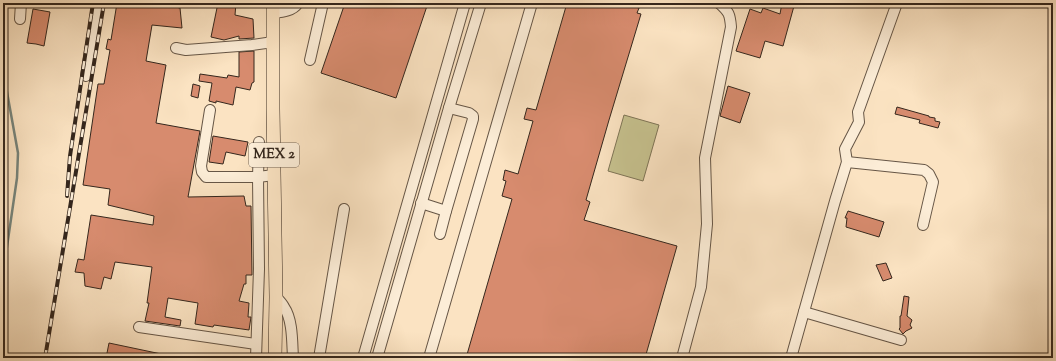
<svg xmlns="http://www.w3.org/2000/svg" width="1056" height="361" font-family="'Sorts Mill Goudy',serif">
<style>
.green{fill:#c6c18e;stroke:#7e7456}
.lines{fill:none;stroke-linecap:round;stroke-linejoin:round}
.stream{stroke:#758279;stroke-width:2.5}
.building{fill:#d78b6e;stroke:#35271d}
.minor-casing{stroke:#665646;stroke-width:12}
.major-casing{stroke:#35271d;stroke-width:14}
.minor{stroke:#fcedd7;stroke-width:10}
.major{stroke:#fbe3c2;stroke-width:13}
.rail-casing{stroke:#35271d;stroke-width:4}
.rail{stroke:#fcedd7;stroke-width:2.5;stroke-dasharray:8;stroke-linecap:butt}
.labels{text-anchor:middle;dominant-baseline:central;stroke-width:3;stroke-linejoin:round;paint-order:stroke}
.shield{fill:#fcedd7;stroke:#716255;stroke-width:1}
.shield-label{font-size:14px;font-weight:bold;fill:#35271d}
</style>
<rect width="100%" height="100%" fill="#fbe3c2"/>
<filter id="stains"><feTurbulence type="fractalNoise" baseFrequency=".005" numOctaves="4"/><feColorMatrix values="0 0 0 0 .2 0 0 0 0 .09 0 0 0 0 .02 0 0 0 .5 -.17"/></filter>
<radialGradient id="worn" r=".72"><stop offset=".6" stop-color="#630" stop-opacity="0"/><stop offset="1" stop-color="#630" stop-opacity=".3"/></radialGradient>
<!-- green -->
<polygon class="green" points="624,115 659,125 643,181 608,171"/>
<g class="lines">
<!-- stream -->
<polyline class="stream" points="3,70 18,153 17,178 3,274"/>
</g>
<!-- building -->
<g class="building">
<polygon points="117,3 156,3 180,8 182,28 152,25 146,61 166,65 156,123 200,131 188,197 244,196 246,206 251,206 252,275 246,275 246,284 244,284 239,301 249,303 248,317 251,317 249,330 214,325 213,327 195,324 198,303 168,298 165,317 181,320 180,326 145,321 149,303 147,303 152,267 115,262 111,279 104,277 101,289 85,286 84,273 75,272 78,259 84,260 91,215 153,225 154,216 108,205 110,189 83,185 98,84 104,84 110,50 106,49 108,39 111,40"/>
<polygon points="218,3 236,3 235,15 253,19 254,38 239,39 239,36 224,40 211,37"/>
<polygon points="345,3 428,3 396,98 321,73"/>
<polygon points="567,3 636,3 635,7 639,8 637,13 641,14 609,120 586,200 590,202 584,220 677,246 645,358 466,358 512,199 502,196 506,181 503,180 505,170 518,174 533,121 524,119 527,108 536,110"/>
<polygon points="782,3 794,6 783,46 765,41 760,58 736,51 750,9 761,13 763,8 780,14"/>
<polygon points="33,9 50,12 44,46 36,44 27,43"/>
<polygon points="254,51 254,82 252,83 250,90 236,87 233,105 216,101 216,103 209,101 212,83 199,81 200,74 227,78 228,75 239,77 239,52"/>
<polygon points="193,84 200,86 198,98 191,96"/>
<polygon points="728,86 750,93 740,123 720,116"/>
<polygon points="897,107 929,116 929,117 935,118 935,121 940,122 938,128 919,123 920,120 895,114"/>
<polygon points="213,136 248,142 245,156 226,152 223,164 209,162"/>
<polygon points="848,211 884,222 879,237 846,227 847,218 845,218"/>
<polygon points="886,263 892,278 883,281 876,265"/>
<polygon points="904,296 909,297 907,316 912,320 910,325 912,328 906,331 903,334 899,329 900,328 900,316 901,316"/>
<polygon points="109,343 166,355 165,358 106,358"/>
</g>
<g class="lines">
<!-- minor casing -->
<g class="minor-casing">
<g id="minor">
<path d="M273,13c9,-1 20,-2 25,-10"/>
<polyline points="20,19 21,3"/>
<polyline points="176,48 186,50 252,45 273,42"/>
<polyline points="310,60 323,3"/>
<polyline points="86,76 98,3"/>
<polyline points="210,110 201,166 202,172 206,177 258,177 259,142"/>
<polyline points="847,162 924,170 929,174 933,182 923,225"/>
<polyline points="421,203 446,211 473,119 473,116 469,113 449,108"/>
<polyline points="440,234 446,211"/>
<path d="M276,297c3,3 6,6 8,10 9,13 8,36 9,51"/>
<polyline points="804,312 901,340"/>
<polyline points="139,327 256,344"/>
<polyline points="256,358 259,269 258,177 274,175"/>
<polyline points="319,358 344,209"/>
<polyline points="363,358 465,3"/>
<polyline points="377,358 449,108 481,3"/>
<polyline points="429,358 532,3"/>
<path d="M682,358l19,-71 6,-63 -2,-66 26,-131c-1,-13 -2,-15 -12,-24"/>
<polyline points="791,358 835,201 847,162 845,149 859,122 858,112 897,3"/>
</g>
</g>
<!-- major casing -->
<g class="major-casing">
<polyline id="major" points="273,3 273,109 276,297 275,358"/>
</g>
<!-- minor -->
<use href="#minor" class="minor"/>
<!-- major -->
<use href="#major" class="major"/>
<!-- rail casing -->
<g class="rail-casing">
<g id="rail">
<polyline points="67,196 70,156 93,3"/>
<polyline points="45,358 104,3"/>
</g>
</g>
<!-- rail -->
<use href="#rail" class="rail"/>
</g>
<g class="labels">
<!-- shield labels -->
<rect class="shield" x="249" y="143" width="50" height="24" rx="3"/>
<g class="shield-label">
<text x="274" y="155">MEX 2</text>
</g>
</g>
<!-- margin -->
<rect width="1056" height="361" fill="none" stroke="#fbe3c2" stroke-width="16"/>
<rect x="4" y="4" width="1048" height="353" fill="none" stroke="#35271d" stroke-width="2"/>
<rect x="8" y="8" width="1040" height="345" fill="none" stroke="#35271d"/>
<rect width="100%" height="100%" filter="url(#stains)"/>
<rect width="100%" height="100%" fill="url(#worn)"/>
</svg>
